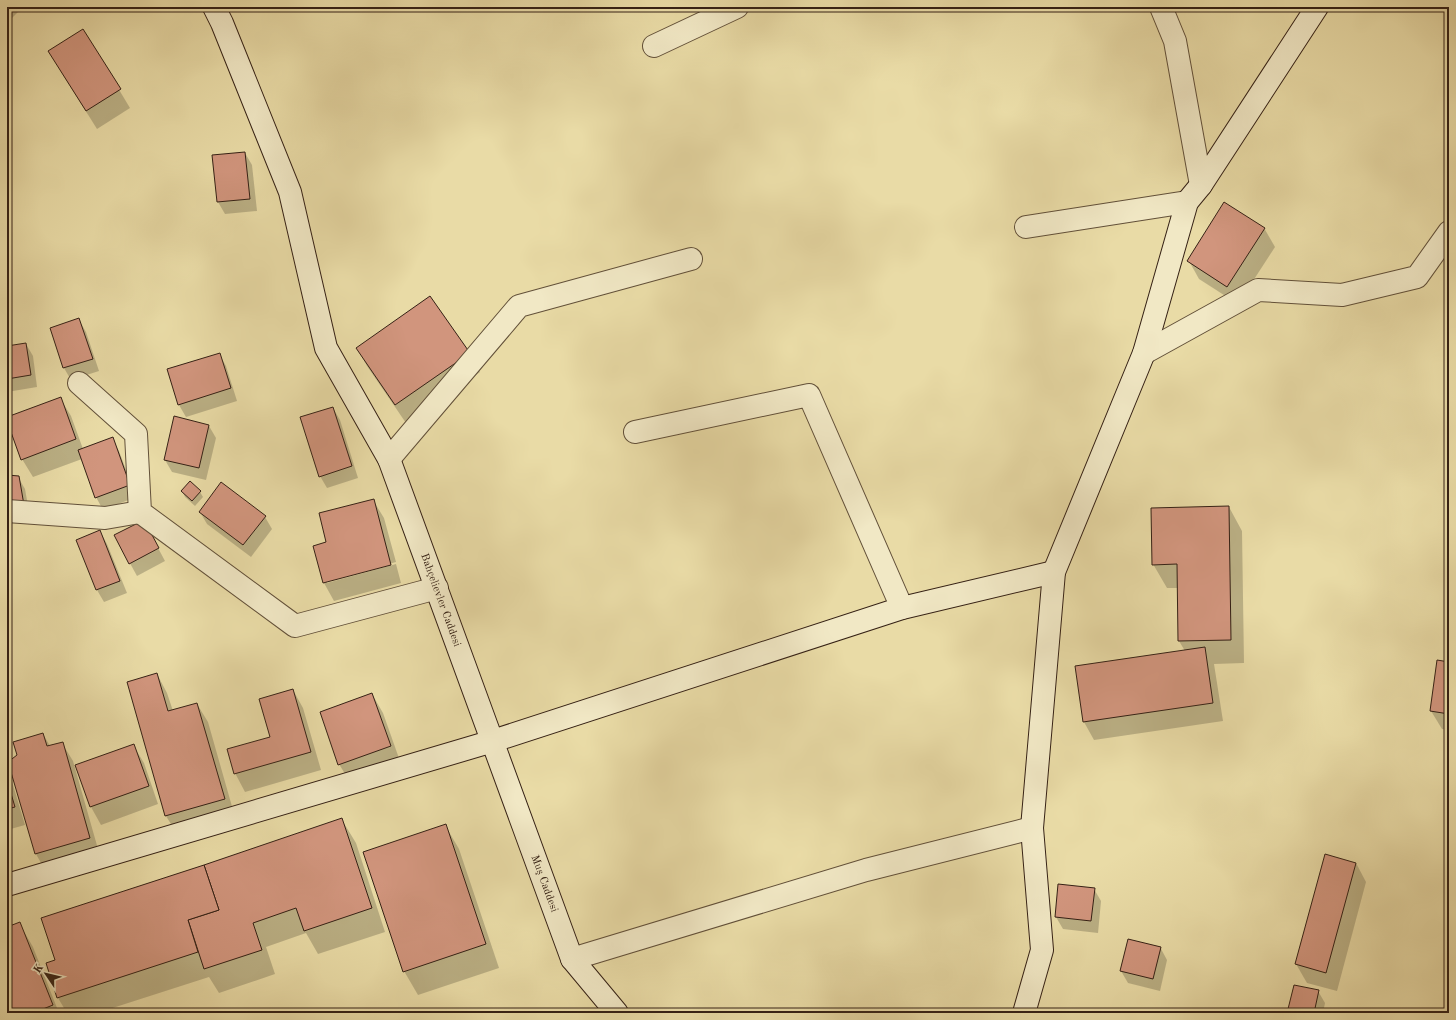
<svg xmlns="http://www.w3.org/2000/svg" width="1456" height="1020" font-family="'Old Standard TT',serif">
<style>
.shadow{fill:#0003}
.building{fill:#d1957d;stroke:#352115}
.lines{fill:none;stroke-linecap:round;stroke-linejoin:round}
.minor-casing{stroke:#625039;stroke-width:24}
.secondary-casing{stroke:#352115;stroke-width:24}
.minor{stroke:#f1e8c5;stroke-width:22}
.secondary{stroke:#f1e8c5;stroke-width:22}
.labels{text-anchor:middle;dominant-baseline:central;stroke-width:3;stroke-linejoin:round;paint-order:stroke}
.street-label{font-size:11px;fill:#352115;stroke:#f1e8c5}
</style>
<rect width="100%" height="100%" fill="#e9dba6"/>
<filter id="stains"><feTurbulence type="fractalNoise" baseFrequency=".005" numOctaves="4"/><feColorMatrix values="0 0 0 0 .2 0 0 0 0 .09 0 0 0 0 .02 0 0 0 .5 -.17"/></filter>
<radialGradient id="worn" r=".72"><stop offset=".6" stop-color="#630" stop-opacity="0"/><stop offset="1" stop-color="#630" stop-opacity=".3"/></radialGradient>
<!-- shadow -->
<g class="shadow">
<polygon points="7,7 23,7 7,23"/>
<polygon points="83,30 130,108 97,129 60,70"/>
<polygon points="245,153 252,165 257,211 225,214 218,202 213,156"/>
<polygon points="1264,228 1275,247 1238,304 1199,279 1189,261"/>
<polygon points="79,320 86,332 99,371 71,380 64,368 51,329"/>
<polygon points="26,344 33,356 37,387 7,392 7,347"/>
<polygon points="357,348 469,354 480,372 406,423 367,366"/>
<polygon points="219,354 226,366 237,401 186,417 179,405 168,370"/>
<polygon points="60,398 71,416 83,449 112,439 119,451 136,497 103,510 96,497 82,459 33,477 22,459 7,418"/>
<polygon points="333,408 340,420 358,478 327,488 320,476"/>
<polygon points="209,426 216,438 206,480 172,472 165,460"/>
<polygon points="7,476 18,477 25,489 30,517"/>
<polygon points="182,491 200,492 203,497 195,506 185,497"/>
<polygon points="373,500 384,518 396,562 327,581 327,583 396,564 401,583 334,601 324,583 327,543"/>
<polygon points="1229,507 1242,531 1244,663 1214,664 1223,721 1094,740 1084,722 1185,651 1179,641 1178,588 1167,588 1153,564"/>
<polygon points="200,512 265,517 272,529 251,557 207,524"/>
<polygon points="100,531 107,544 127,593 104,602 97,590 78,541"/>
<polygon points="150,533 165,561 137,576 115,536"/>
<polygon points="1449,663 1449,730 1442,729 1431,711"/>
<polygon points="157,674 167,693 173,711 197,704 208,722 235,817 177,834 166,816"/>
<polygon points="293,690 303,708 321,770 245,792 235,773 271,737"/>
<polygon points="372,694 383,713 401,764 350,782 339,764"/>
<polygon points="43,734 50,746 62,743 73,761 100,856 46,872 36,854 9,762"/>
<polygon points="133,745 144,763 158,804 101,825 91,807 76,766"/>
<polygon points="7,765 25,825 7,830"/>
<polygon points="342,820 356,843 385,932 318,954 306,933 266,947 275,974 219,993 209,977 97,1013 67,1013 58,998"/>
<polygon points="445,825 459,849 499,968 418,995 404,971"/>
<polygon points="1356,863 1366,882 1337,991 1307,983 1296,964"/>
<polygon points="1094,889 1101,901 1098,933 1063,929 1056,917"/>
<polygon points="19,923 33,947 59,1013 7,1013 7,928"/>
<polygon points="1129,940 1160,947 1167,960 1160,991 1128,983 1121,971"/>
<polygon points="1318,991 1325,1003 1323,1013 1288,1013"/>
</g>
<!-- building -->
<g class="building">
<polygon points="83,29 121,89 86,111 48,51"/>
<polygon points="245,152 250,199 217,202 212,155"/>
<polygon points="1224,202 1265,228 1227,287 1187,261"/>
<polygon points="430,296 470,353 395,405 356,348"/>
<polygon points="79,318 93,359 63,368 50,328"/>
<polygon points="26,343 31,375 7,379 7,346"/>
<polygon points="220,353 231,388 178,405 167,369"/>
<polygon points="61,397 76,439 21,460 7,421 7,417"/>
<polygon points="333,407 352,466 319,477 300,417"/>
<polygon points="174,416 209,425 199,468 164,460"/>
<polygon points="113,437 130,485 95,498 78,450"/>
<polygon points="7,475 19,476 24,505 7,503"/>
<polygon points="190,481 201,491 192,501 181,491"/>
<polygon points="221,482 266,516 243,545 199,512"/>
<polygon points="374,499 391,565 323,583 313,546 326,542 319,513"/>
<polygon points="1229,506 1231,640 1178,641 1177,564 1152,565 1151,508"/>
<polygon points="144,520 159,548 129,564 114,535"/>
<polygon points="100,530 120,581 96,590 76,540"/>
<polygon points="1205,647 1213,703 1083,722 1075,666"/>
<polygon points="1437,660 1449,662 1449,714 1430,711"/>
<polygon points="157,673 168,711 197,703 225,799 165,816 127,682"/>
<polygon points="293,689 311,752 234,774 227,749 270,737 259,699"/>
<polygon points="372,693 391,746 338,765 320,712"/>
<polygon points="43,733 47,746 63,742 90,838 35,854 8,762 17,755 13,742"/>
<polygon points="134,744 149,786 90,807 75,765"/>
<polygon points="7,780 15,807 7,809"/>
<polygon points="342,818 372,908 304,931 296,908 253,923 262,950 204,969 188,920 219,910 204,865"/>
<polygon points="446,824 486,944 403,972 363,852"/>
<polygon points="1325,854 1356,863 1326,973 1295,964"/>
<polygon points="204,865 219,910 188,920 198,952 57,998 46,963 55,960 41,918"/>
<polygon points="1058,884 1095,888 1091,921 1055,917"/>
<polygon points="20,922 53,1005 33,1013 7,1013 7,927"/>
<polygon points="1128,939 1161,947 1153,979 1120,971"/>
<polygon points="1294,985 1319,990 1314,1013 1287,1013"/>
</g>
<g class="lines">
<!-- minor casing -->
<g class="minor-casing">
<g id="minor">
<polyline points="1161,7 1175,41 1201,185"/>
<polyline points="654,46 737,7"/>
<polyline points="1026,227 1187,202"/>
<polyline points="1144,353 1258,290 1342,295 1417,277 1449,232"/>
<polyline points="79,383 136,434 140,512 295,626 437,588"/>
<polyline points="635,432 809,395 902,608"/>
<polyline points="389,459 519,306 691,259"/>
<polyline points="7,511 105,518 140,512"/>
<polyline points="572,959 866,870 1032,828"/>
</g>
</g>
<!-- secondary casing -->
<g class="secondary-casing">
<g id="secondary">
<path id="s1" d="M214,7l8,16 68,169 36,156 63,111 183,500 45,54"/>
<polyline points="7,885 493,741 902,608 1054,572"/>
<polyline points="1024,1013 1042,950 1032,828 1054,572 1144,353 1187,202 1201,185 1317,7"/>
</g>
</g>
<!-- minor -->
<use href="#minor" class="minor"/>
<!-- secondary -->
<use href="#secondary" class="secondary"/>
</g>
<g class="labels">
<!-- street labels -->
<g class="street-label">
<text stroke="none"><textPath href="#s1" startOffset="638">Bahçelievler Caddesi</textPath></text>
<text stroke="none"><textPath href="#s1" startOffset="940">Muş Caddesi</textPath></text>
</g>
</g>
<!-- margin -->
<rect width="1456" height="1020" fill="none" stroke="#e9dba6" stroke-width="24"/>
<rect x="8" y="8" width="1440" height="1004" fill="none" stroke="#352115" stroke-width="2"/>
<rect x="12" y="12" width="1432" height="996" fill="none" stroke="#352115"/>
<!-- north arrow -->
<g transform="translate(46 974) rotate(305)" stroke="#f1e8c5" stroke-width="3" paint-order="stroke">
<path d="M0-3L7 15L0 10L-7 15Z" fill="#352115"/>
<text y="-6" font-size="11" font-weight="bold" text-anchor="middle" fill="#352115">K</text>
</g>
<rect width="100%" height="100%" filter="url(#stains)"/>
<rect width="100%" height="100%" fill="url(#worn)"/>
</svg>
